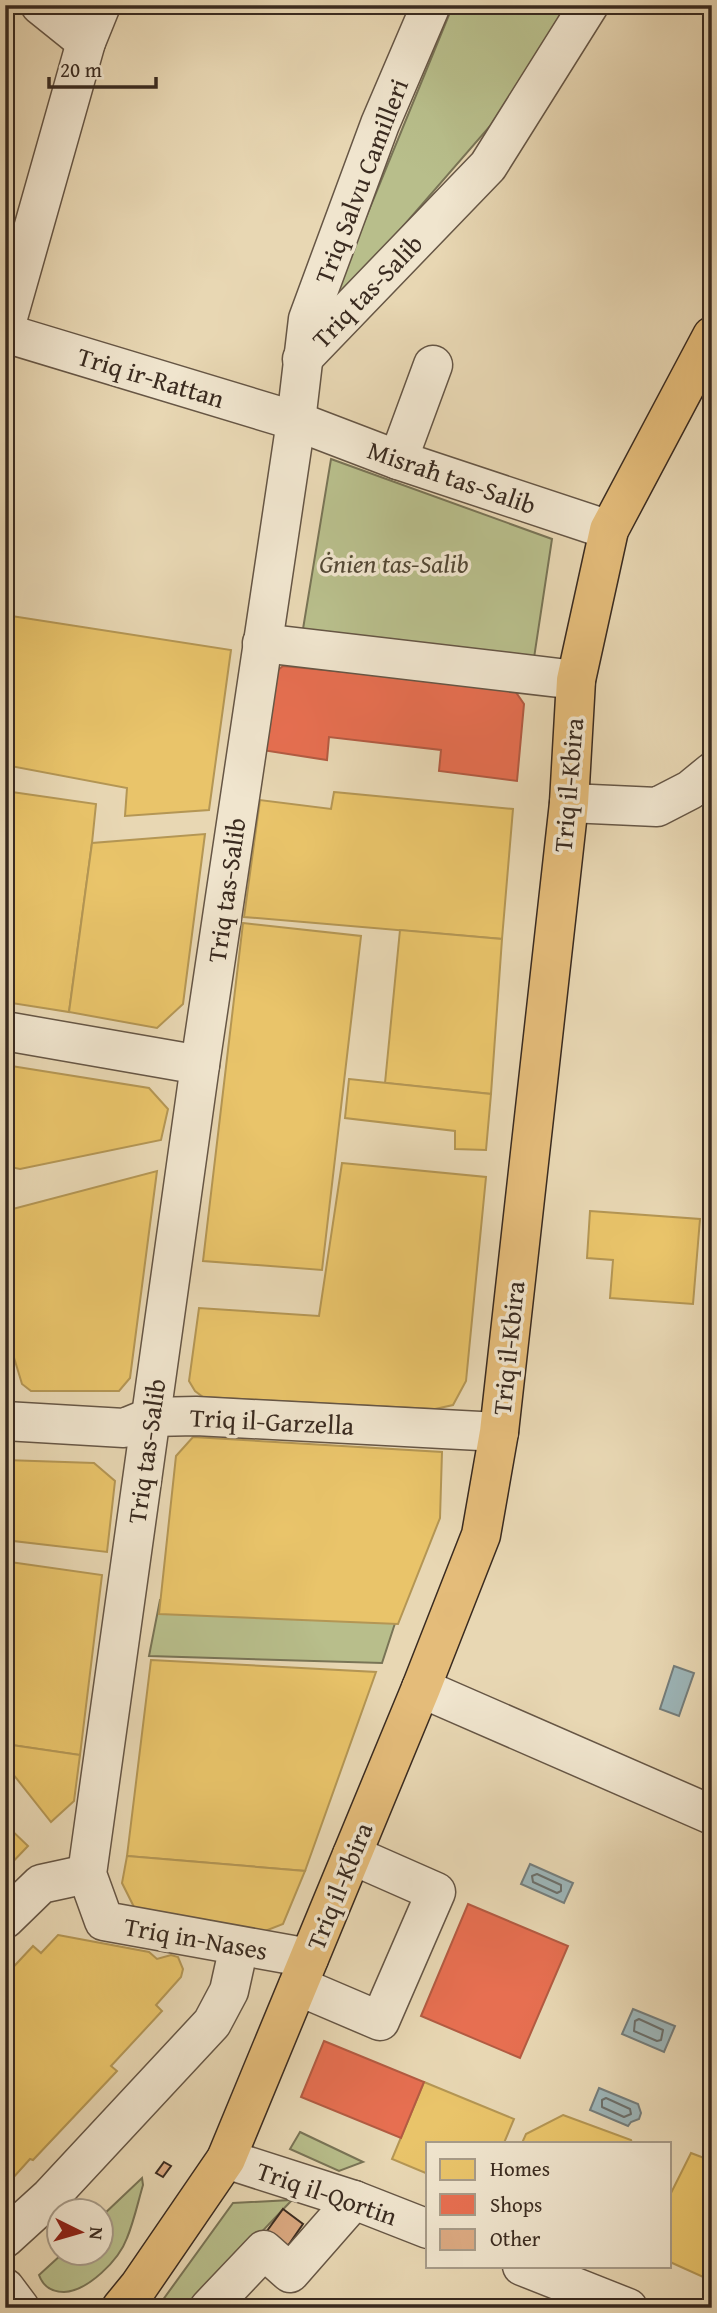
<svg xmlns="http://www.w3.org/2000/svg" width="717" height="2313" font-family="'Gentium Book Plus',serif">
<style>
.green{fill:#b8be8b;stroke:#797456;stroke-width:2}
.water{fill:#9db6b9;stroke:#757e7c;stroke-width:2}
.homes{fill:#e9c46a;stroke:#b49654;stroke-width:2}
.shops{fill:#e76f51;stroke:#b35b42;stroke-width:2}
.lines{fill:none;stroke-linecap:round;stroke-linejoin:round}
.shore{stroke:#6c706c;stroke-width:2}
.building{fill:#dcaa82;stroke:#3a2b20;stroke-width:2}
.minor-casing{stroke:#665645;stroke-width:41}
.major-casing{stroke:#3a2b20;stroke-width:41}
.path{stroke:#3a2b20;stroke-width:4.5;stroke-dasharray:5 3.5;stroke-linecap:butt}
.minor{stroke:#f0e5ce;stroke-width:38}
.major{stroke:#e4bc7a;stroke-width:38}
.labels{text-anchor:middle;dominant-baseline:central;stroke-width:7;stroke-linejoin:round;paint-order:stroke}
.street-label{font-size:26px;fill:#3a2b20;stroke:#f0e5ce}
.park-label{font-size:26px;font-style:italic;fill:#534835;stroke:#f0e5ce}
</style>
<rect width="100%" height="100%" fill="#e8d7b3"/>
<filter id="stains"><feTurbulence type="fractalNoise" baseFrequency=".00286" numOctaves="4"/><feColorMatrix values="0 0 0 0 .2 0 0 0 0 .09 0 0 0 0 .02 0 0 0 .5 -.17"/></filter>
<radialGradient id="worn" r=".72"><stop offset=".6" stop-color="#630" stop-opacity="0"/><stop offset="1" stop-color="#630" stop-opacity=".3"/></radialGradient>
<!-- green -->
<g class="green">
<polygon points="453,5 569,5 491,125 326,315"/>
<polygon points="331,459 552,539 534,658 303,629"/>
<polygon points="160,1600 399,1611 382,1663 149,1656"/>
<polygon points="300,2132 363,2162 339,2171 290,2149"/>
<path d="M142,2178l1,7c-5,17 -9,36 -16,53 -8,22 -39,53 -63,54 -13,0 -21,-6 -25,-17l23,-21h40v-38z"/>
<polygon points="292,2200 189,2308 157,2308 233,2203"/>
</g>
<!-- water -->
<g class="water">
<polygon points="674,1666 694,1673 679,1716 660,1709"/>
<polygon points="530,1864 573,1883 564,1903 521,1884"/>
<polygon points="633,2009 675,2026 664,2052 622,2034"/>
<polygon points="599,2088 638,2104 641,2113 639,2119 631,2122 628,2126 590,2110"/>
</g>
<!-- homes -->
<g class="homes">
<polygon points="5,615 231,650 209,810 125,816 127,788 5,765"/>
<polygon points="5,791 96,804 92,843 69,1012 5,1002"/>
<polygon points="334,792 513,809 502,939 244,917 260,800 331,809"/>
<polygon points="205,834 183,1004 157,1028 69,1012 92,843"/>
<polygon points="243,923 361,936 322,1270 203,1261"/>
<polygon points="400,930 502,939 491,1094 385,1083"/>
<polygon points="5,1065 149,1088 168,1109 161,1140 20,1169 5,1166"/>
<polygon points="349,1079 491,1094 486,1150 455,1149 455,1131 345,1118"/>
<polygon points="342,1163 486,1177 466,1381 453,1405 435,1409 203,1397 195,1391 189,1381 199,1308 319,1316"/>
<polygon points="157,1171 130,1378 119,1391 31,1391 22,1384 5,1328 5,1211"/>
<polygon points="590,1211 700,1219 693,1304 610,1298 613,1260 587,1258"/>
<polygon points="193,1437 442,1452 440,1518 398,1624 159,1614 176,1456"/>
<polygon points="5,1460 94,1463 115,1481 107,1552 5,1540"/>
<polygon points="10,1562 102,1575 80,1755 5,1744 5,1601"/>
<polygon points="151,1660 376,1672 305,1871 127,1856"/>
<polygon points="5,1744 80,1755 74,1801 51,1822 5,1764"/>
<polygon points="5,1824 28,1846 5,1870"/>
<polygon points="127,1856 305,1871 283,1924 260,1933 135,1909 122,1883"/>
<polygon points="58,1935 149,1952 157,1959 171,1955 178,1957 183,1969 181,1977 156,2005 162,2011 111,2066 117,2071 33,2160 30,2159 12,2179 5,2179 5,1976 33,1946 41,1953"/>
<polygon points="424,2082 514,2119 504,2143 428,2143 428,2174 392,2159"/>
<polygon points="563,2115 631,2140 632,2143 522,2143 526,2134"/>
<polygon points="691,2153 712,2161 712,2281 670,2262 670,2195"/>
</g>
<!-- shops -->
<g class="shops">
<polygon points="283,666 513,688 524,704 517,781 439,771 441,750 329,737 327,760 262,750 274,673"/>
<polygon points="468,1904 568,1946 520,2058 421,2016"/>
<polygon points="324,2041 424,2082 401,2138 301,2097"/>
</g>
<g class="lines">
<!-- shore -->
<g class="shore">
<polygon points="537,1874 561,1885 561,1891 557,1893 533,1882 532,1876"/>
<polygon points="639,2019 663,2030 661,2040 657,2041 634,2031 635,2021"/>
<polygon points="606,2098 630,2109 631,2114 624,2117 602,2107 602,2100"/>
</g>
</g>
<!-- building -->
<g class="building">
<polygon points="164,2162 171,2166 163,2177 156,2173"/>
<polygon points="283,2209 303,2224 285,2250 264,2235"/>
</g>
<g class="lines">
<!-- minor casing -->
<g class="minor-casing">
<g id="minor">
<polyline points="40,5 86,42"/>
<polyline points="5,328 86,42 101,5"/>
<polyline points="5,333 296,421 398,460 609,530"/>
<polyline points="302,359 488,166 589,5"/>
<polyline points="398,460 433,365"/>
<polyline points="262,643 576,680"/>
<polyline points="569,803 657,807 690,790 712,772"/>
<polyline points="5,1031 200,1065"/>
<polyline points="5,1421 124,1428 151,1417 196,1416 499,1432"/>
<polyline points="421,1688 712,1815"/>
<polyline points="5,1919 41,1884 87,1874"/>
<polyline points="309,1958 104,1921 87,1874 200,1065 296,421 308,319 380,124 431,5"/>
<polyline points="298,1986 380,2021 436,1892 352,1855"/>
<polyline points="226,2159 354,2200 428,2229"/>
<polyline points="5,2238 50,2197 212,2023 229,1991 239,1946"/>
<polyline points="522,2266 628,2308"/>
<polyline points="5,2288 20,2308"/>
<polyline points="209,2308 264,2250 290,2273 354,2200"/>
</g>
</g>
<!-- major casing -->
<g class="major-casing">
<polyline id="major" points="121,2308 139,2286 226,2159 421,1688 481,1535 499,1432 569,803 576,680 609,530 712,336"/>
</g>
<!-- path -->
<polyline class="path" points="693,5 712,16"/>
<!-- minor -->
<use href="#minor" class="minor"/>
<!-- major -->
<use href="#major" class="major"/>
</g>
<g class="labels">
<!-- street labels -->
<g class="street-label">
<text transform="translate(361 181) rotate(-69)">Triq Salvu Camilleri</text>
<text transform="translate(367 291) rotate(-46)">Triq tas-Salib</text>
<text transform="translate(151 377) rotate(17)">Triq ir-Rattan</text>
<text transform="translate(452 477) rotate(19)">Misraħ tas-Salib</text>
<text transform="translate(568 785) rotate(-85)">Triq il-Kbira</text>
<text transform="translate(226 890) rotate(-82)">Triq tas-Salib</text>
<text transform="translate(508 1348) rotate(-84)">Triq il-Kbira</text>
<text transform="translate(272 1421) rotate(3)">Triq il-Garzella</text>
<text transform="translate(146 1451) rotate(-82)">Triq tas-Salib</text>
<text transform="translate(339 1886) rotate(-68)">Triq il-Kbira</text>
<text transform="translate(196 1938) rotate(10)">Triq in-Nases</text>
<text transform="translate(327 2193) rotate(19)">Triq il-Qortin</text>
</g>
<!-- park labels -->
<g class="park-label">
<text x="394" y="563">Ġnien tas-Salib</text>
</g>
</g>
<!-- margin -->
<rect width="717" height="2313" fill="none" stroke="#e8d7b3" stroke-width="28"/>
<rect x="7" y="7" width="703" height="2299" fill="none" stroke="#3a2b20" stroke-width="3.5"/>
<rect x="14" y="14" width="689" height="2285" fill="none" stroke="#3a2b20" stroke-width="2"/>
<!-- legend -->
<rect x="426" y="2142" width="245" height="126" fill="#f0e5ce" stroke="#a79b88" stroke-width="2"/>
<rect x="440" y="2159" width="35" height="21" fill="#e9c46a" stroke="#a79b88" stroke-width="2"/>
<text x="490" y="2176" font-size="21" fill="#3a2b20">Homes</text>
<rect x="440" y="2194" width="35" height="21" fill="#e76f51" stroke="#a79b88" stroke-width="2"/>
<text x="490" y="2212" font-size="21" fill="#3a2b20">Shops</text>
<rect x="440" y="2229" width="35" height="21" fill="#dcaa82" stroke="#a79b88" stroke-width="2"/>
<text x="490" y="2246" font-size="21" fill="#3a2b20">Other</text>
<!-- north arrow -->
<g transform="translate(80 2232) rotate(95)"><circle r="33" fill="#f0e5ce" stroke="#a79b88" stroke-width="2"/>
<path d="M0-5L12 26L0 18L-12 26Z" fill="#8f2418"/>
<text y="-10" font-size="19" font-weight="bold" text-anchor="middle" fill="#3a2b20">N</text>
</g>
<!-- scale -->
<path d="M49 77v10h107v-10" fill="none" stroke="#3a2b20" stroke-width="3.5"/>
<text x="60" y="77" font-size="21" fill="#3a2b20" stroke="#f0e5ce" stroke-width="5" paint-order="stroke">20 m</text>
<rect width="100%" height="100%" filter="url(#stains)"/>
<rect width="100%" height="100%" fill="url(#worn)"/>
</svg>
